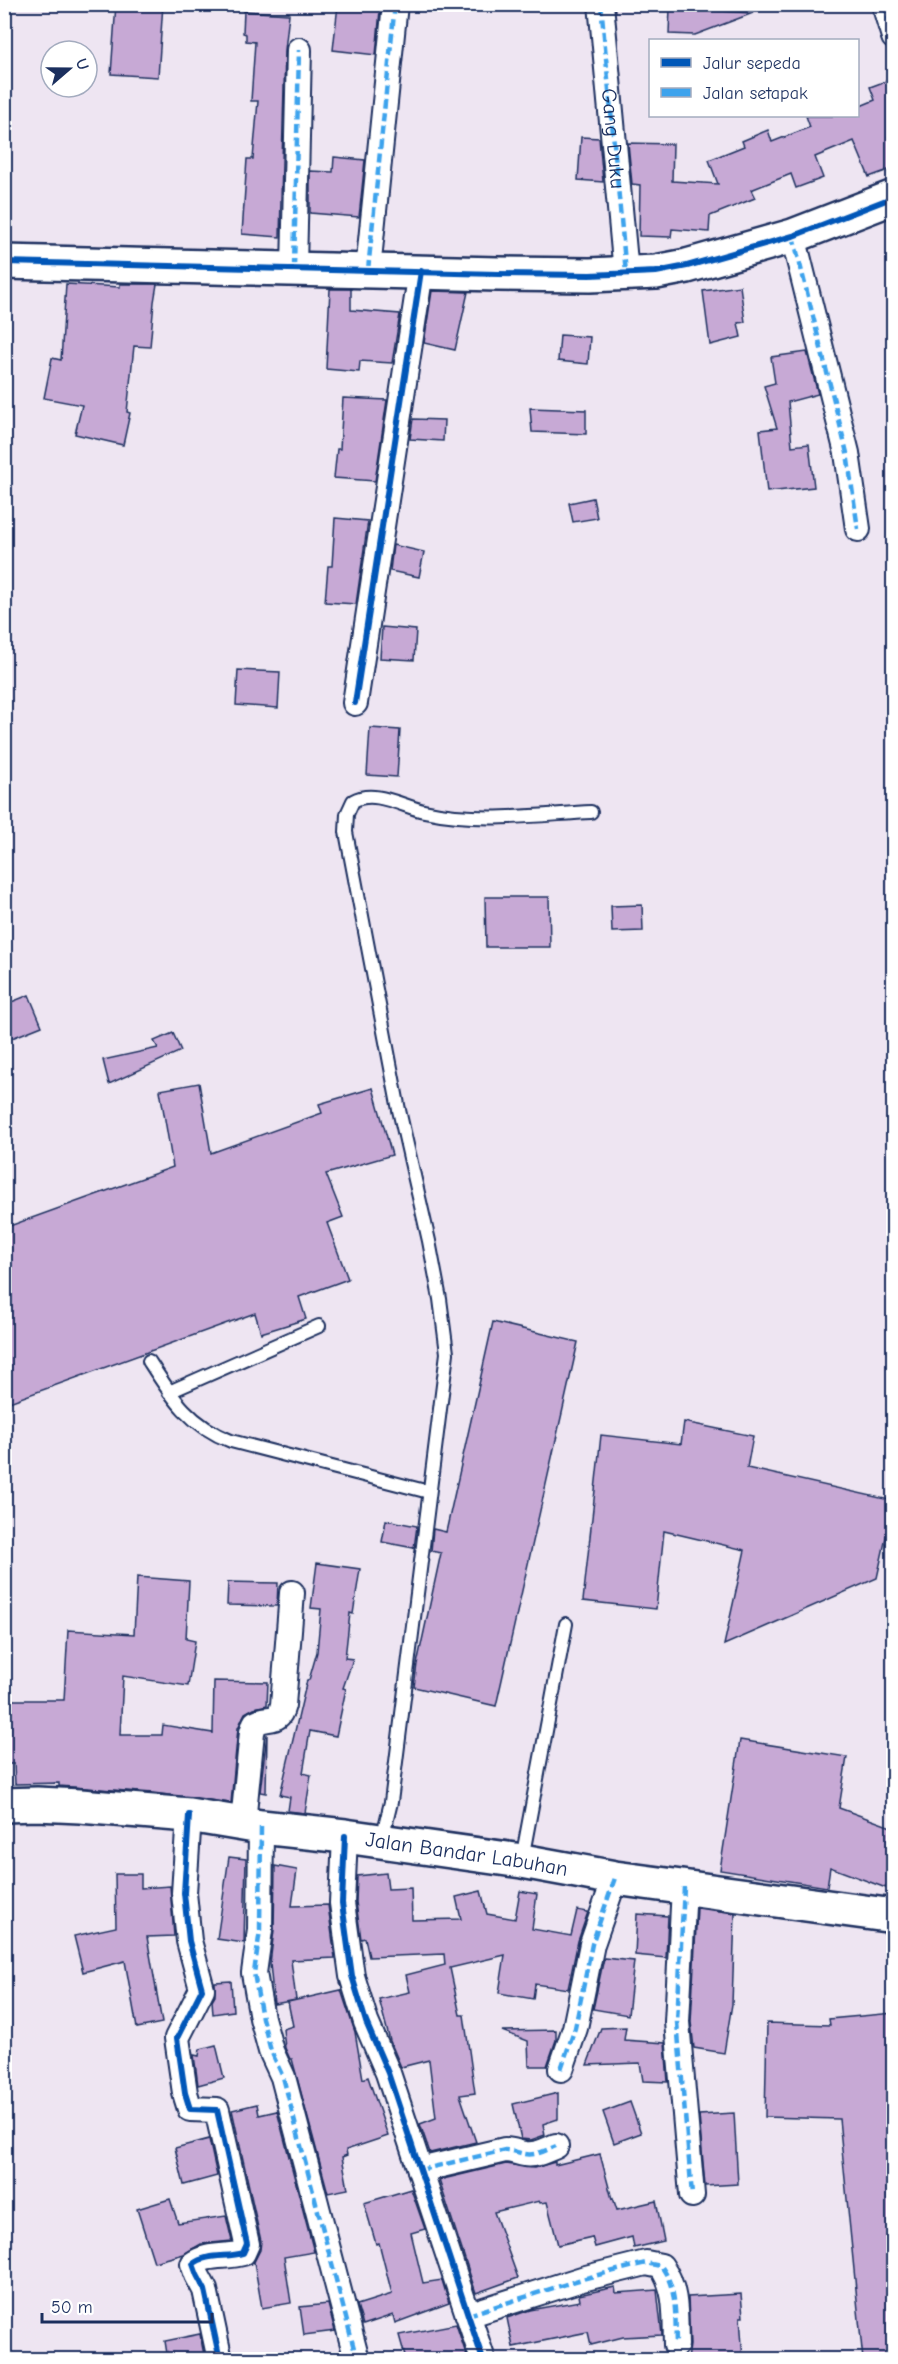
<svg xmlns="http://www.w3.org/2000/svg" width="898" height="2364" font-family="'Comic Neue',sans-serif">
<style>
.building{fill:#c7a9d5;stroke:#1b2f5e;stroke-width:1.5}
.lines{fill:none;stroke-linecap:round;stroke-linejoin:round}
.lane-casing{stroke:#1b2f5e;stroke-width:16}
.street-casing{stroke:#1b2f5e;stroke-width:28}
.secondary-casing{stroke:#1b2f5e;stroke-width:38}
.lane{stroke:#fff;stroke-width:12}
.street{stroke:#fff;stroke-width:24}
.secondary{stroke:#fff;stroke-width:33}
.quiet{stroke:#3da3ed;stroke-width:4.5;stroke-dasharray:9 4.5;stroke-linecap:butt}
.cycleway-casing{stroke:#fff;stroke-width:10}
.cycleway{stroke:#0057b8;stroke-width:6}
.labels{text-anchor:middle;dominant-baseline:central;stroke-width:4.5;stroke-linejoin:round;paint-order:stroke}
.street-label{font-size:21px;fill:#1b2f5e;stroke:#fff}
</style>
<rect width="100%" height="100%" fill="#eee5f2"/>
<filter id="ink" filterUnits="userSpaceOnUse"><feTurbulence type="fractalNoise" baseFrequency=".0167" numOctaves="2"/><feDisplacementMap in="SourceGraphic" scale="12" xChannelSelector="R" yChannelSelector="G"/><feConvolveMatrix kernelMatrix="1 2 1 2 8 2 1 2 1" color-interpolation-filters="sRGB"/></filter>
<g filter="url(#ink)">
<!-- building -->
<g class="building">
<polygon points="116,4 163,4 158,77 111,74"/>
<polygon points="338,5 380,10 376,55 333,50"/>
<polygon points="670,8 753,13 695,35 669,34"/>
<polygon points="244,11 289,14 285,50 280,237 242,234 247,159 253,159 258,101 251,101 255,42 246,41 246,34 243,33"/>
<polygon points="894,78 894,143 888,136 894,150 894,168 869,177 854,141 815,157 823,178 796,188 791,174 751,190 755,198 710,216 709,232 672,229 671,237 639,236 640,185 632,184 628,143 673,144 672,181 718,184 709,160 744,146 742,141 768,130 772,142 810,127 806,116 858,116 858,107 875,100 870,87"/>
<polygon points="581,137 599,138 603,182 578,180"/>
<polygon points="334,157 365,160 359,217 310,213 310,171 333,172"/>
<polygon points="66,284 120,287 120,284 157,284 154,302 150,347 134,346 127,412 130,413 123,445 75,434 82,405 44,398 52,358 61,360"/>
<polygon points="740,286 745,322 738,323 741,337 710,345 703,291"/>
<polygon points="330,289 351,289 351,310 400,314 392,363 360,361 359,372 326,369"/>
<polygon points="432,291 468,292 455,350 424,343"/>
<polygon points="560,335 590,337 588,364 558,361"/>
<polygon points="807,352 818,394 788,402 792,446 809,444 814,487 767,492 760,430 777,428 764,386 775,383 771,357"/>
<polygon points="343,398 387,400 375,481 334,478 337,449 340,449"/>
<polygon points="530,408 586,410 586,434 532,432"/>
<polygon points="413,419 444,420 443,441 410,439"/>
<polygon points="593,498 597,518 573,522 569,503"/>
<polygon points="335,518 368,521 356,604 325,602 328,566 332,566"/>
<polygon points="393,545 424,552 419,577 390,571"/>
<polygon points="382,627 416,630 414,660 380,658"/>
<polygon points="238,670 280,672 278,708 236,705"/>
<polygon points="370,728 400,730 397,777 367,775"/>
<polygon points="485,897 549,897 550,947 486,947"/>
<polygon points="642,905 643,931 612,932 611,906"/>
<polygon points="29,995 42,1026 12,1038 4,1019 4,1005"/>
<polygon points="173,1033 181,1051 109,1084 103,1060 158,1048 154,1041"/>
<polygon points="199,1083 211,1153 322,1113 319,1104 373,1088 392,1155 326,1174 343,1217 327,1223 348,1279 299,1297 306,1319 261,1333 255,1313 4,1404 4,1228 173,1167 160,1090"/>
<polygon points="493,1322 578,1342 496,1706 414,1687 417,1664 441,1553 431,1551 433,1529 446,1532"/>
<polygon points="684,1422 753,1436 747,1468 894,1501 877,1578 724,1645 745,1550 664,1531 656,1609 583,1601 601,1435 681,1444"/>
<polygon points="386,1520 417,1526 414,1548 382,1542"/>
<polygon points="317,1563 360,1569 353,1614 350,1613 345,1658 353,1659 343,1688 346,1689 336,1736 310,1731 303,1773 311,1775 305,1813 288,1811 290,1797 280,1795 307,1680 309,1680 317,1652 321,1609 311,1608"/>
<polygon points="137,1577 189,1581 186,1639 195,1641 188,1686 123,1676 120,1735 162,1735 163,1725 213,1733 214,1681 268,1682 267,1705 254,1708 245,1713 238,1728 231,1803 153,1793 59,1786 59,1783 15,1784 14,1764 4,1764 4,1700 64,1700 68,1630 134,1634"/>
<polygon points="228,1582 278,1583 277,1606 227,1605"/>
<polygon points="267,1734 266,1793 260,1792"/>
<polygon points="740,1740 847,1757 839,1808 894,1828 894,1867 886,1888 830,1867 827,1887 720,1870"/>
<polygon points="229,1857 246,1859 244,1943 217,1939"/>
<polygon points="275,1866 297,1870 292,1906 328,1905 335,1958 291,1960 296,2000 274,2004 270,1964 274,1930"/>
<polygon points="386,1873 388,1889 411,1888 412,1920 461,1919 456,1897 481,1891 487,1914 515,1919 520,1891 537,1894 532,1929 571,1936 577,1910 588,1912 578,1941 568,1989 535,1984 533,1999 499,1993 505,1955 450,1968 460,2015 464,2015 475,2093 460,2095 476,2142 430,2153 420,2124 436,2118 429,2060 401,2067 390,2041 379,1999 410,1992 406,1975 445,1965 444,1954 369,1957 365,1938 361,1939 356,1902 357,1876"/>
<polygon points="115,1874 141,1874 141,1888 170,1886 174,1936 147,1937 162,2023 137,2028 125,1961 83,1972 74,1936 116,1927"/>
<polygon points="697,1908 735,1913 732,2004 724,2053 694,2048 691,2022"/>
<polygon points="637,1914 668,1916 666,1958 635,1955"/>
<polygon points="604,1958 634,1961 628,2015 593,2009"/>
<polygon points="231,1981 233,2011 213,2014 212,2000 215,1995 215,1982"/>
<polygon points="341,1990 355,2032 363,2079 368,2077 388,2136 346,2150 347,2155 342,2157 348,2189 328,2193 292,2059 290,2059 285,2048 283,2029 293,2026 288,2002"/>
<polygon points="894,2013 894,2360 863,2360 839,2119 765,2117 767,2023 830,2025 829,2019"/>
<polygon points="626,2027 624,2040 665,2043 668,2082 643,2081 640,2063 587,2065 601,2028"/>
<polygon points="556,2030 556,2040 547,2066 529,2066 528,2041 502,2031"/>
<polygon points="216,2045 224,2078 198,2085 194,2055 199,2056 200,2049"/>
<polygon points="558,2093 558,2119 543,2124 545,2135 531,2140 521,2139 513,2104"/>
<polygon points="630,2102 641,2133 614,2143 603,2112"/>
<polygon points="257,2104 259,2115 277,2111 314,2252 284,2257 291,2303 262,2308 254,2262 260,2250 261,2241 232,2110"/>
<polygon points="734,2113 738,2184 705,2186 699,2115"/>
<polygon points="209,2139 217,2176 184,2185 175,2148"/>
<polygon points="600,2154 612,2199 613,2198 617,2210 656,2201 664,2241 634,2248 632,2237 595,2247 592,2237 558,2245 547,2202 540,2203 539,2201 494,2212 518,2278 476,2293 439,2180 506,2164 534,2168 555,2162 555,2165"/>
<polygon points="411,2189 425,2229 411,2233 423,2283 442,2280 449,2303 395,2323 393,2315 363,2325 357,2305 392,2294 379,2243 376,2244 364,2203"/>
<polygon points="170,2199 178,2223 226,2216 232,2241 201,2244 184,2254 154,2262 137,2209"/>
<polygon points="615,2287 616,2293 657,2290 662,2335 623,2337 591,2345 588,2332 513,2347 507,2318 530,2310 580,2301 579,2295"/>
<polygon points="741,2294 743,2317 740,2317 743,2360 688,2360 690,2345 688,2297"/>
<polygon points="328,2304 335,2331 304,2335 300,2307"/>
<polygon points="456,2324 468,2360 406,2360 399,2335"/>
<polygon points="200,2334 205,2360 168,2360 165,2341"/>
</g>
<g class="lines">
<!-- lane casing -->
<g class="lane-casing">
<g id="lane">
<path d="M149,1361c23,36 40,64 82,80l198,51"/>
<polyline points="169,1392 319,1326"/>
<path d="M382,1839l9,-37 56,-449 -7,-54 -11,-58 -30,-131 -53,-278 1,-18 6,-13c21,-12 49,5 71,10 54,12 112,4 167,1"/>
<polyline points="522,1859 566,1624"/>
</g>
</g>
<!-- street casing -->
<g class="street-casing">
<g id="street">
<polyline points="601,4 626,273"/>
<polyline points="884,4 894,37"/>
<polyline points="793,236 847,453 858,529"/>
<polyline points="294,268 299,50"/>
<polyline points="368,270 395,4"/>
<polyline points="355,703 421,271"/>
<path d="M189,1815l-5,78 5,48 13,48 -25,49 8,55 5,16 27,1 30,134 -4,9c-16,5 -36,0 -50,11l4,11 8,15 15,70"/>
<path d="M243,1823l9,-91 3,-9c14,-8 23,2 28,-18l9,-112"/>
<polyline points="261,1827 260,1930 254,1973 262,2018 271,2051 283,2077 357,2360"/>
<polyline points="345,1836 342,1903 352,1976 366,2022 388,2073 483,2360"/>
<polyline points="684,1887 677,2022 692,2195"/>
<polyline points="561,2069 575,2028 592,1944 615,1878"/>
<path d="M420,2170l85,-20c8,0 13,3 20,4 11,2 21,-4 31,-8"/>
<path d="M468,2315l114,-36 64,-16 15,3c17,23 14,52 15,79"/>
</g>
</g>
<!-- secondary casing -->
<g class="secondary-casing">
<g id="secondary">
<polyline points="4,262 498,274 590,275 656,272 687,266 793,236 894,197"/>
<path id="s1" d="M4,1805l33,-1 43,2 109,9 72,12 84,9 177,25 93,17 279,38"/>
</g>
</g>
<!-- lane -->
<use href="#lane" class="lane"/>
<!-- street -->
<use href="#street" class="street"/>
<!-- secondary -->
<use href="#secondary" class="secondary"/>
<!-- quiet -->
<g class="quiet">
<path id="s2" d="M601,4l25,269"/>
<polyline points="884,4 894,37"/>
<polyline points="793,236 847,453 858,529"/>
<polyline points="294,268 299,50"/>
<polyline points="368,270 395,4"/>
<polyline points="261,1827 260,1930 254,1973 262,2018 271,2051 283,2077 357,2360"/>
<polyline points="684,1887 677,2022 692,2195"/>
<polyline points="561,2069 575,2028 592,1944 615,1878"/>
<path d="M420,2170l85,-20c8,0 13,3 20,4 11,2 21,-4 31,-8"/>
<path d="M468,2315l114,-36 64,-16 15,3c17,23 14,52 15,79"/>
</g>
<!-- cycleway casing -->
<g class="cycleway-casing">
<g id="cycleway">
<polyline points="4,262 498,274 590,275 656,272 687,266 793,236 894,197"/>
<polyline points="355,703 421,271"/>
<path d="M189,1815l-5,78 5,48 13,48 -25,49 8,55 5,16 27,1 30,134 -4,9c-16,5 -36,0 -50,11l4,11 8,15 15,70"/>
<polyline points="345,1836 342,1903 352,1976 366,2022 388,2073 483,2360"/>
</g>
</g>
<!-- cycleway -->
<use href="#cycleway" class="cycleway"/>
</g>
</g>
<g class="labels">
<!-- street labels -->
<g class="street-label">
<text stroke="none"><textPath href="#s2" startOffset="135">Gang Duku</textPath></text>
<text stroke="none"><textPath href="#s1" startOffset="466">Jalan Bandar Labuhan</textPath></text>
</g>
</g>
<!-- margin -->
<rect width="898" height="2364" fill="none" stroke="#fff" stroke-width="24"/>
<rect x="12" y="12" width="874" height="2340" fill="none" stroke="#1b2f5e" stroke-width="2" filter="url(#ink)"/>
<!-- legend -->
<rect x="649" y="39" width="210" height="78" fill="#ffffff" stroke="#a4acbf" stroke-width="1.5"/>
<rect x="661" y="58" width="30" height="9" fill="#0057b8" stroke="#a4acbf" stroke-width="1.5"/>
<text x="703" y="69" font-size="18" fill="#1b2f5e">Jalur sepeda</text>
<rect x="661" y="88" width="30" height="9" fill="#3da3ed" stroke="#a4acbf" stroke-width="1.5"/>
<text x="703" y="99" font-size="18" fill="#1b2f5e">Jalan setapak</text>
<!-- north arrow -->
<g transform="translate(69 69) rotate(70)"><circle r="28" fill="#ffffff" stroke="#a4acbf" stroke-width="1.5"/>
<path d="M0-4.5L10 22L0 15L-10 22Z" fill="#1b2f5e"/>
<text y="-9" font-size="16" font-weight="bold" text-anchor="middle" fill="#1b2f5e">U</text>
</g>
<!-- scale -->
<path d="M42 2313v9h170v-9" fill="none" stroke="#1b2f5e" stroke-width="3"/>
<text x="51" y="2313" font-size="18" fill="#1b2f5e" stroke="#ffffff" stroke-width="4.5" paint-order="stroke">50 m</text>
</svg>
